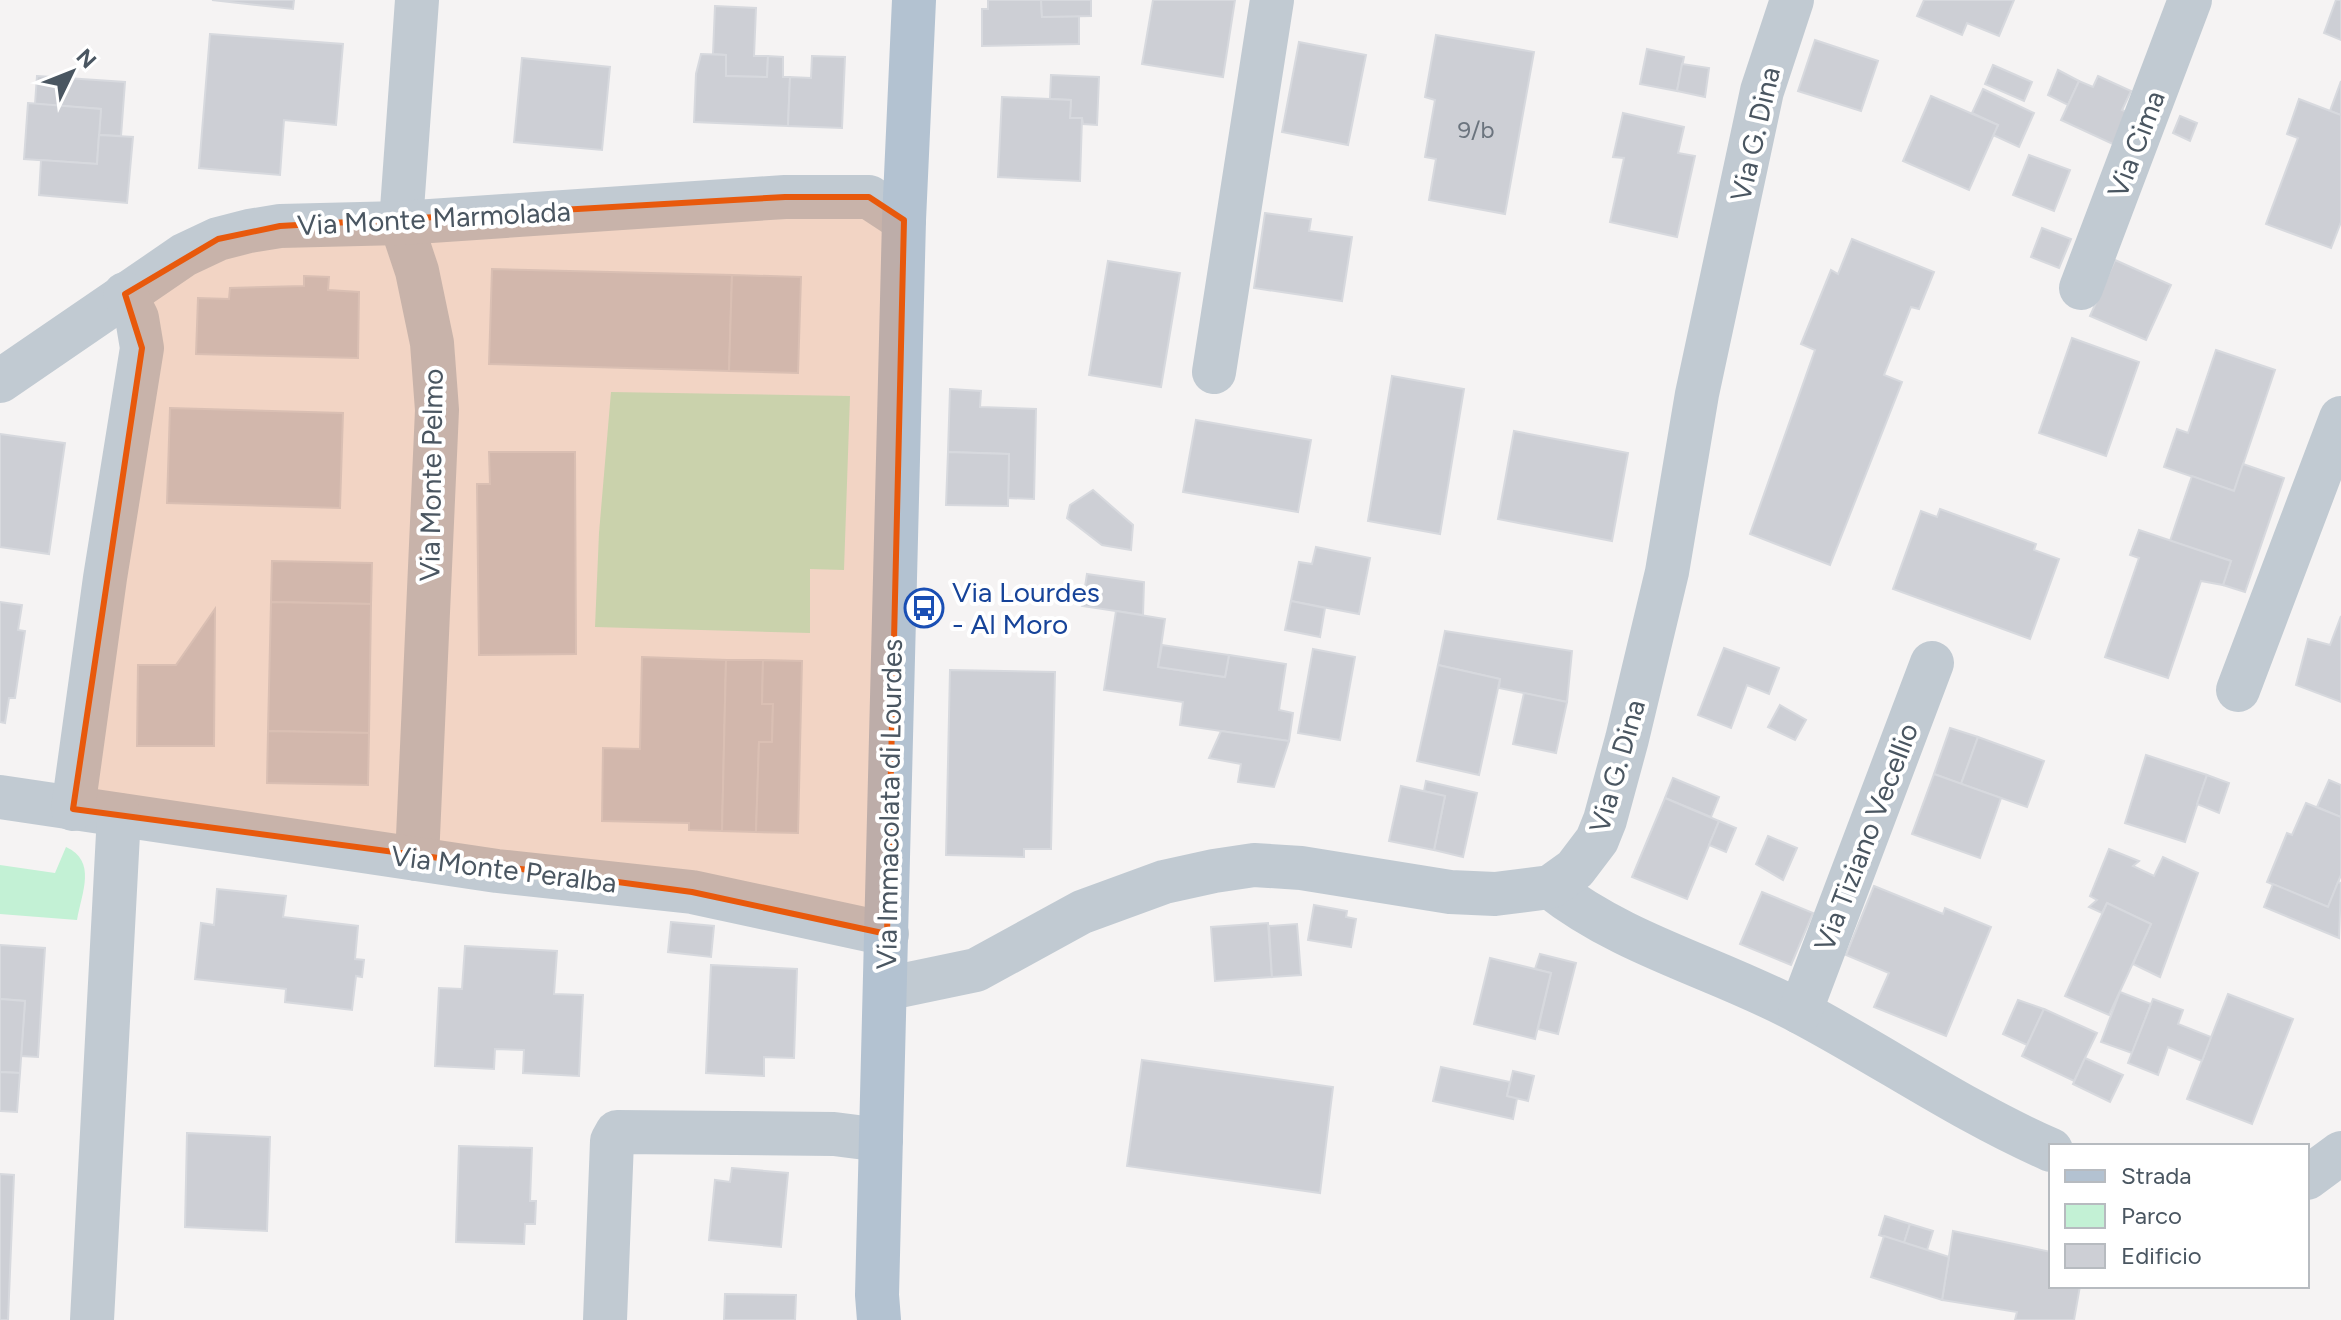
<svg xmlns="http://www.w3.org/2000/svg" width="2341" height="1320" font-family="Figtree,sans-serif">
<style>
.green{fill:#c3f1d5}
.building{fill:#cdcfd5;stroke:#d7d9de;stroke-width:2}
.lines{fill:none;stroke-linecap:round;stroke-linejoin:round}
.minor{stroke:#c1cad2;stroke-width:44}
.major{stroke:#b3c2d1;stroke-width:44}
.marked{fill:#e8590c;fill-opacity:0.2;stroke:#e8590c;stroke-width:6;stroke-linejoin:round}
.labels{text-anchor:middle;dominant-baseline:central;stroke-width:8;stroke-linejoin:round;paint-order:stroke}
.number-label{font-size:24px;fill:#6b747e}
.street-label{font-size:28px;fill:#4a5661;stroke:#fff}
.transit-label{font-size:28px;fill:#164399;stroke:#fff;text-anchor:start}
</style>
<rect width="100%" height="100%" fill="#f5f3f3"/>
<!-- green -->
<g class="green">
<polygon points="611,392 850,396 844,570 810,569 810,633 595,627 599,533"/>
<path d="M66,847c31,14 16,45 11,73l-77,-6v-49l55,8z"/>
</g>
<!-- building -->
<g class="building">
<polygon points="212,0 294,0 293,9"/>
<polygon points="988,0 1041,0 1042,17 1079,16 1079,44 982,46 982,9 988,9"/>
<polygon points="1041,0 1091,0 1091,16 1042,17"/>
<polygon points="1153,0 1235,0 1223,77 1142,64"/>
<polygon points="1924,0 2014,0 1999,36 1967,23 1962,35 1917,16"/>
<polygon points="2336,0 2341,0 2341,40 2324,33"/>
<polygon points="715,6 756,8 754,56 768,56 767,77 726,76 726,55 713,54"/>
<polygon points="210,34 343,44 336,125 284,120 280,175 199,168"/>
<polygon points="1436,35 1534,52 1505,214 1429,200 1436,159 1425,157 1435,100 1425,97"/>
<polygon points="1815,40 1878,61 1861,111 1798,91"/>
<polygon points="1299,42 1366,55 1348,145 1282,132"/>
<polygon points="1647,49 1684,57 1677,91 1640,84"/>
<polygon points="701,54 726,55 726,76 767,77 768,56 783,57 783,77 790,77 788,126 694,122 696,74"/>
<polygon points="812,56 845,57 842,128 788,126 790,77 811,78"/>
<polygon points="522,58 610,67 602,150 514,142"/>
<polygon points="1682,64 1709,68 1705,97 1677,91"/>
<polygon points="1993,65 2032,82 2024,101 1985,84"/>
<polygon points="2058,70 2079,81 2068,105 2048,95"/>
<polygon points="1051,75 1099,77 1097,125 1083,124 1082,118 1070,118 1071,100 1050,99"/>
<polygon points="37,76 125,82 121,136 99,135 101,109 35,104"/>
<polygon points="2098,76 2131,91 2122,110 2132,114 2117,146 2061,120 2079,81 2093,87"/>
<polygon points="2341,81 2341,115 2330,111"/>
<polygon points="1983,89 2034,113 2019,147 1993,135 1998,125 1972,113"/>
<polygon points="1931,96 1998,125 1969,190 1903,161"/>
<polygon points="1002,97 1071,100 1070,118 1082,118 1080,181 998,177"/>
<polygon points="2299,99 2341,115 2341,222 2331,248 2266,224 2298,138 2287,134"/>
<polygon points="28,103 101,109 97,164 24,159"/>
<polygon points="1623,113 1684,127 1678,153 1695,156 1677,237 1610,222 1624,158 1613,157"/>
<polygon points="2180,116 2197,123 2190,141 2173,133"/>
<polygon points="99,135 133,137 127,203 39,195 41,160 97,164"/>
<polygon points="2029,155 2070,170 2054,211 2013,195"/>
<polygon points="1265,213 1311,219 1309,231 1352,237 1342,301 1254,288"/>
<polygon points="2042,228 2071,239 2059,268 2031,257"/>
<polygon points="1852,239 1934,272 1919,309 1911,307 1884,375 1902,382 1830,565 1750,534 1815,350 1801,344 1831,270 1838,274"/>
<polygon points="2115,260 2171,285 2146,340 2090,316"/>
<polygon points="1108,261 1180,273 1161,387 1089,375"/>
<polygon points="492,269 732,275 729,371 489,364"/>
<polygon points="732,275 801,277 798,373 729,371"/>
<polygon points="304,276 329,277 328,290 359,292 358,358 196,354 198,298 229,299 230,288 304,286"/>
<polygon points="2072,338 2139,362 2106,456 2039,433"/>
<polygon points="2216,350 2275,370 2234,491 2164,467 2177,429 2188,433"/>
<polygon points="1392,376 1464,389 1440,534 1368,521"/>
<polygon points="950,389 981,391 980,407 1036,409 1034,499 1008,498 1009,454 948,452"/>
<polygon points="170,408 343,413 340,508 167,503"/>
<polygon points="1196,420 1311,440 1298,512 1183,492"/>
<polygon points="1514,431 1628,453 1612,541 1498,519"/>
<polygon points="0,434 65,443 49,554 0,547"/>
<polygon points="489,452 575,452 576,654 479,655 477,484 490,484"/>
<polygon points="948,452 1009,454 1008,506 946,505"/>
<polygon points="2243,464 2284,478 2245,592 2223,585 2231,561 2170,541 2192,476 2234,491"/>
<polygon points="1093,490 1133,525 1131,550 1102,545 1067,518 1070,505"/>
<polygon points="1940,509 2036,544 2034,550 2059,559 2030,639 1893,589 1921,511 1937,517"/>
<polygon points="2139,530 2231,561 2223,585 2201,581 2168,678 2105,657 2139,558 2130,555"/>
<polygon points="1316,547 1370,558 1359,614 1291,601 1299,562 1312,564"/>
<polygon points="272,561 372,563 371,604 271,602"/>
<polygon points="1087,574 1144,582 1143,615 1082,606"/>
<polygon points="1291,601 1325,608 1320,637 1285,630"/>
<polygon points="0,602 22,605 18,630 25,631 15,698 9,698 5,723 0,722"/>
<polygon points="271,602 371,604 369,733 268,731"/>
<polygon points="215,609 214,746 137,746 138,665 176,665"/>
<polygon points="1116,611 1165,619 1158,667 1225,677 1229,655 1286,664 1279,710 1293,713 1289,741 1180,725 1183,702 1104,690"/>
<polygon points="2341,616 2341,702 2296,685 2308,639 2330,645"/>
<polygon points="1445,631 1572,651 1567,702 1499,688 1500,679 1438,665"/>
<polygon points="1162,645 1229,655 1225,677 1158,667"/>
<polygon points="1724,648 1779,668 1769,694 1747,685 1731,728 1698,715"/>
<polygon points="1313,649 1355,657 1340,740 1298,733"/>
<polygon points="642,657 726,660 722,831 689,830 689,823 602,821 603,748 640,749"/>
<polygon points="726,660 763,660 762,704 773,704 772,742 759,742 756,832 722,831"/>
<polygon points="763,660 802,661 798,833 756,832 759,742 772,742 773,704 762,704"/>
<polygon points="1438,665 1500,679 1479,775 1417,761"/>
<polygon points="950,670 1055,672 1051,849 1024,849 1024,857 946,855"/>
<polygon points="1524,693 1567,702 1556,753 1513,744"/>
<polygon points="1780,705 1806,720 1795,740 1768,727"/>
<polygon points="1950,728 1978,737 1961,784 1934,774"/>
<polygon points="268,731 369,733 368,785 267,783"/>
<polygon points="1221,731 1289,741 1274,787 1238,782 1241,764 1209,758"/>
<polygon points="1978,737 2044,761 2027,807 1961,784"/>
<polygon points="2146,755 2207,775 2185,842 2125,823"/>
<polygon points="1934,774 2001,798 1980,858 1912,834"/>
<polygon points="2207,775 2229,783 2219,813 2197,804"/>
<polygon points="1673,778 1719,797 1711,817 1665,798"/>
<polygon points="2329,780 2341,785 2341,817 2317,807"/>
<polygon points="1426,781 1477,793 1463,857 1434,850 1445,796 1424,791"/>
<polygon points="1401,786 1445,796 1434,850 1389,841"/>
<polygon points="1665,798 1719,821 1687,899 1632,877"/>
<polygon points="2306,803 2341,817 2341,875 2328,907 2267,882 2287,833 2292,835"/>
<polygon points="1719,821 1736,828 1726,852 1709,845"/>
<polygon points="1768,836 1797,848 1783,880 1756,864"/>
<polygon points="2109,849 2139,861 2133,866 2154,876 2163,857 2198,873 2160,977 2133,964 2151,924 2107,903 2102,913 2089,907 2097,900 2090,896"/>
<polygon points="2338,882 2341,883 2339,938 2264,907 2273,884 2328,907"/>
<polygon points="1874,886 1943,914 1945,908 1991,927 1946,1036 1874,1007 1889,973 1846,955"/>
<polygon points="217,889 286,896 283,917 358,926 355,959 364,960 362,977 356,976 352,1010 285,1002 286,989 195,979 201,923 214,925"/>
<polygon points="1762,892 1813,913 1791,965 1740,944"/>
<polygon points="2107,903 2151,924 2109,1015 2065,996"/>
<polygon points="1314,905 1347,911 1346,917 1356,919 1351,947 1308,940"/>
<polygon points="671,922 714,926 711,957 668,952"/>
<polygon points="1268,923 1272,977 1215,981 1211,927"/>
<polygon points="1297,924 1301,975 1272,977 1269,926"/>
<polygon points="0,945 45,948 38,1057 21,1056 25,1001 0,999"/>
<polygon points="465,946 557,951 554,994 583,995 579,1076 523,1073 524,1050 495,1049 494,1069 435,1066 439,988 462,989"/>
<polygon points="1540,954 1576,963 1558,1034 1538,1029 1551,973 1535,969"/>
<polygon points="1490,958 1551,973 1535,1039 1474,1024"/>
<polygon points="711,965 797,969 794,1058 764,1057 764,1076 706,1073"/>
<polygon points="2120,992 2151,1004 2132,1053 2101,1042"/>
<polygon points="2228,994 2293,1019 2252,1124 2187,1099"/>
<polygon points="0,999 25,1001 20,1073 0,1072"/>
<polygon points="2153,999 2183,1010 2178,1024 2211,1037 2202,1061 2168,1047 2158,1075 2128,1063"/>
<polygon points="2018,1000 2044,1009 2027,1045 2003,1034"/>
<polygon points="2044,1009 2097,1033 2074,1081 2022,1056"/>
<polygon points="2085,1058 2123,1075 2110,1102 2073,1084"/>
<polygon points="1142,1060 1333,1087 1320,1193 1127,1166"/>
<polygon points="1441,1067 1510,1082 1507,1096 1517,1098 1513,1119 1433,1101"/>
<polygon points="1513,1071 1534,1076 1528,1101 1507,1096"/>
<polygon points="0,1072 20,1073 17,1112 0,1111"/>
<polygon points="187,1133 270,1137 267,1231 185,1227"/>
<polygon points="459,1146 532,1148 530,1201 536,1201 535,1224 525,1224 524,1244 456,1242"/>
<polygon points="732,1168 788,1173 781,1247 709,1240 715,1180 730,1182"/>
<polygon points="0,1174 14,1175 8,1320 0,1320"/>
<polygon points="1885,1216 1910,1224 1904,1243 1879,1235"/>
<polygon points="1910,1224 1933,1231 1927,1250 1904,1243"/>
<polygon points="1953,1231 2051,1252 2051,1286 2080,1286 2074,1320 2015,1320 2017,1312 1942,1300"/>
<polygon points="1884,1236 1949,1257 1942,1300 1871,1277"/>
<polygon points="725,1294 796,1295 795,1320 724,1320"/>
</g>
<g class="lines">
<!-- minor -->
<g class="minor">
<polyline points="417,0 401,223 417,271 432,343 437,410 417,859"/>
<polyline points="2081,288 2190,0"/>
<polyline points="1214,372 1272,0"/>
<polyline points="0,381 184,255 218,239 249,231 280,226 401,223 785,197 869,197 904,220"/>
<polyline points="2238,690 2341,418"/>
<polyline points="0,797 497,871 692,892 887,934"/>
<polyline points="73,809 105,578 142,348 137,318 125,294"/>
<path d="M1550,887c73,58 168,81 250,125 85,45 162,99 251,138"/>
<polyline points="885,989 976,970 1082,912 1164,882 1214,871 1254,865 1301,868 1450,892 1495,894 1550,887 1575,869 1597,840 1605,820 1627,739 1667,572 1697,394 1762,91 1792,0"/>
<polyline points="1800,1012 1932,663"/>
<polyline points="2307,1178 2341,1153"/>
<polyline points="92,1320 119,815"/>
<polyline points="605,1320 612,1141 617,1132 834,1134 881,1140"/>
</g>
<!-- major -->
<polyline class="major" points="879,1320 877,1295 904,220 914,0"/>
</g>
<!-- marked area -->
<path class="marked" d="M785,197h84l35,23 -17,714 -195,-42 -619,-83 69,-461 -17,-54 93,-55 62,-13z"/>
<!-- icons -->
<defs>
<g id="bus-ring" transform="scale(2)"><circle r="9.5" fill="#fff" stroke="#1a4fb4" stroke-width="1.5"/><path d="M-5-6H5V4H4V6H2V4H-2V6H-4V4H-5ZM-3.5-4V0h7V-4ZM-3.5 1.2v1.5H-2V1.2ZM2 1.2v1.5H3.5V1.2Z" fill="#1a4fb4"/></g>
</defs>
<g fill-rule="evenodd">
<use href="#bus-ring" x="924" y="608"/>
</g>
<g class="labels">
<!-- number labels -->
<g class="number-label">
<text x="1476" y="129">9/b</text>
</g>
<!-- street labels -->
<g class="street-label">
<text transform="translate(1755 134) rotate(-77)">Via G. Dina</text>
<text transform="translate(2136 144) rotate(-69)">Via Cima</text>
<text transform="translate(434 218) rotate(-3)">Via Monte Marmolada</text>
<text transform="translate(431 475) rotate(-89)">Via Monte Pelmo</text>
<text transform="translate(1617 766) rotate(-74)">Via G. Dina</text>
<text transform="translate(889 804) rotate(-89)">Via Immacolata di Lourdes</text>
<text transform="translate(1866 837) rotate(-69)">Via Tiziano Vecellio</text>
<text transform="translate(504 869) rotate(7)">Via Monte Peralba</text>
</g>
<!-- transit labels -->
<g class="transit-label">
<text x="952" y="592">Via Lourdes<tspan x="952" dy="32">- Al Moro</tspan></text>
</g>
</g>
<!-- legend -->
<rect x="2049" y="1144" width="260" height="144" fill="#ffffff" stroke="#b7bbc0" stroke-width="2"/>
<rect x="2065" y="1170" width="40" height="12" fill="#b3c2d1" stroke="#b7bbc0" stroke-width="2"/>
<text x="2121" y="1184" font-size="24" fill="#4a5661">Strada</text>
<rect x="2065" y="1204" width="40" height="24" fill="#c3f1d5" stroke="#b7bbc0" stroke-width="2"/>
<text x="2121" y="1224" font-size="24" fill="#4a5661">Parco</text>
<rect x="2065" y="1244" width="40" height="24" fill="#cdcfd5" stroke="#b7bbc0" stroke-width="2"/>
<text x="2121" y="1264" font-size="24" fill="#4a5661">Edificio</text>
<!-- north arrow -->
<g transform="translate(72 72) rotate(47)" stroke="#ffffff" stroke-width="6" paint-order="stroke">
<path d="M0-6L14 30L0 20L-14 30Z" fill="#4a5661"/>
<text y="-12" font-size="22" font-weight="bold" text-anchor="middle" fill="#4a5661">N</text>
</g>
</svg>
